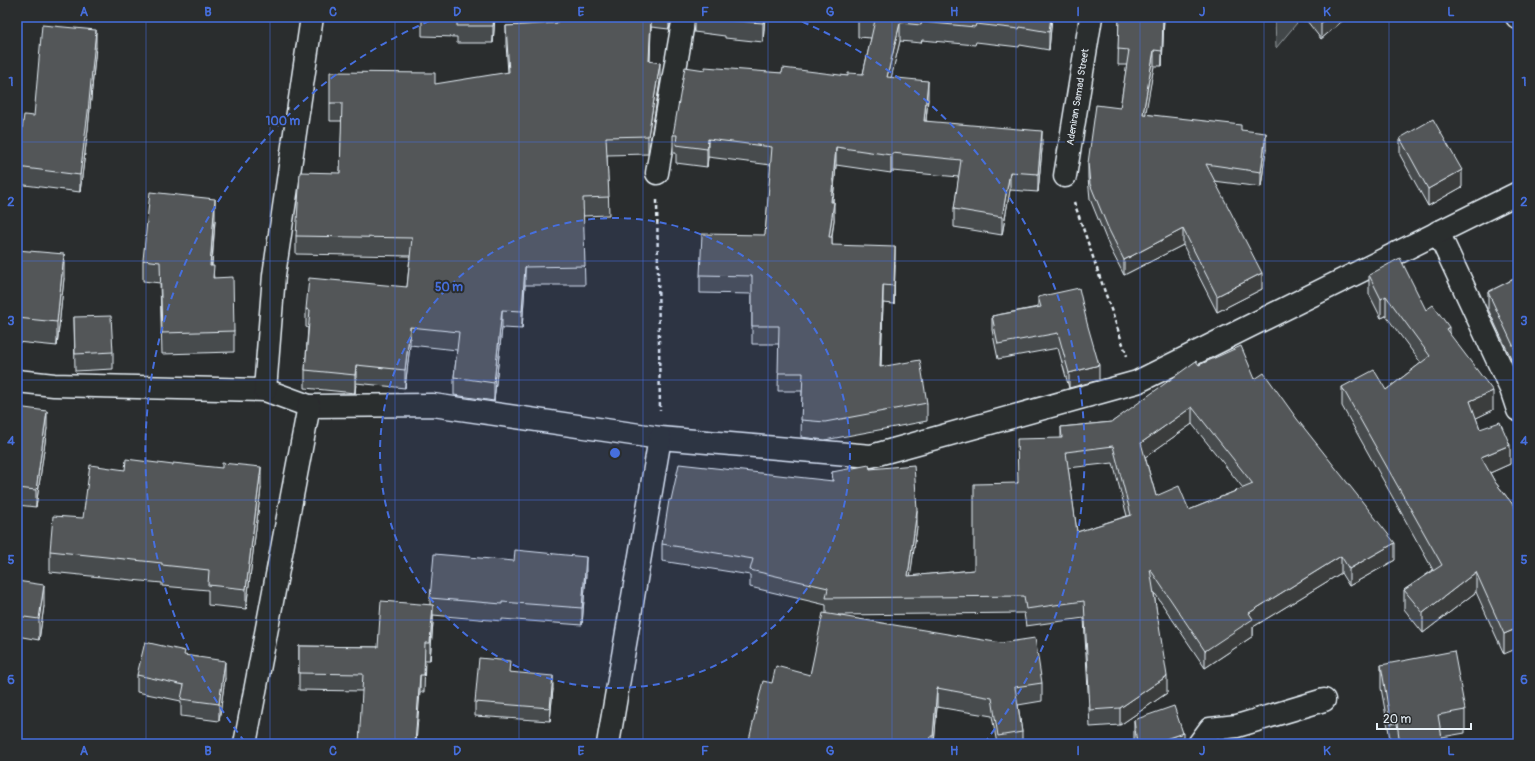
<svg xmlns="http://www.w3.org/2000/svg" width="1535" height="761" font-family="Pangolin,sans-serif">
<style>
.green{fill:#424648;stroke:#959ca0}
.lines{fill:none;stroke-linecap:round;stroke-linejoin:round}
.minor-casing{stroke:#e8f1f8;stroke-width:25}
.path{stroke:#e8f1f8;stroke-width:2.5;stroke-dasharray:4 3;stroke-linecap:butt}
.minor{stroke:#2a2d2e;stroke-width:22}
.wall{fill:#474b4d;stroke:#e8f1f8;fill-rule:evenodd}
.shaded-wall{fill:#3a3d3e;stroke:#e8f1f8}
.building{fill:#535759;stroke:#e8f1f8;fill-rule:evenodd}
.grid{fill:none;stroke:#466fde;stroke-width:1;stroke-opacity:0.55}
.ring{fill:none;stroke:#466fde;stroke-width:2;stroke-dasharray:7 5}
.labels{text-anchor:middle;dominant-baseline:central;stroke-width:4;stroke-linejoin:round;paint-order:stroke}
.street-label{font-size:10px;fill:#e8f1f8;stroke:#2a2d2e}
.centre{fill:#466fde;stroke:#2a2d2e;stroke-width:2}
.ring-label{font-size:12px;text-anchor:middle;font-weight:bold;fill:#466fde;stroke:#2a2d2e;stroke-width:4;stroke-linejoin:round;paint-order:stroke}
.neatline{fill:none;stroke:#466fde;stroke-width:1.5}
.grid-label{font-size:13px;text-anchor:middle;font-weight:bold;fill:#466fde}
</style>
<rect width="100%" height="100%" fill="#2a2d2e"/>
<filter id="ink" filterUnits="userSpaceOnUse"><feTurbulence type="fractalNoise" baseFrequency=".025" numOctaves="2"/><feDisplacementMap in="SourceGraphic" scale="8" xChannelSelector="R" yChannelSelector="G"/><feConvolveMatrix kernelMatrix="1 2 1 2 8 2 1 2 1" color-interpolation-filters="sRGB"/></filter>
<g filter="url(#ink)">
<!-- green -->
<polygon class="green" points="1275,17 1302,17 1276,48"/>
<g class="lines">
<!-- minor casing -->
<g class="minor-casing">
<g id="minor">
<polyline points="1517,17 1518,18"/>
<polyline points="657,173 684,17"/>
<polyline points="1065,176 1091,17"/>
<polyline points="1438,232 1511,389 1518,410"/>
<polyline points="17,381 54,385 265,390 309,406 433,405 660,438 871,456 1137,382 1518,193"/>
<polyline points="265,390 274,275 312,17"/>
<polyline points="245,744 309,406"/>
<polyline points="608,744 660,438"/>
<polyline points="1199,744 1210,729 1237,726 1324,700"/>
</g>
</g>
<!-- path -->
<g class="path">
<polyline points="657,200 660,411"/>
<polyline points="1074,202 1127,356"/>
</g>
<!-- minor -->
<use href="#minor" class="minor"/>
</g>
<!-- wall -->
<g class="wall">
<polygon points="422,17 495,17 493,43 457,43 457,37 422,36"/>
<polygon points="557,17 672,17 669,29 651,27 650,61 660,81 648,154 607,155 609,215 583,216 585,285 525,285 522,329 502,328 494,401 454,395 454,377 457,350 410,345 405,388 356,383 355,393 305,388 305,370 308,328 306,327 306,309 407,287 410,256 296,254 296,236 340,173 342,121 330,121 330,103 508,73 506,44 506,26 557,23"/>
<polygon points="694,17 765,17 763,42 725,38 725,36 694,32"/>
<polygon points="858,17 1052,17 1049,50 1020,45 1019,47 976,42 975,45 922,40 921,43 900,41 891,77 928,99 926,121 1042,149 1038,192 1010,190 1002,235 954,227 954,209 959,177 892,171 891,173 836,165 833,202 834,220 832,237 832,245 895,265 894,304 883,303 881,367 927,403 927,421 825,440 801,437 802,391 778,391 779,344 752,344 752,294 700,293 700,275 765,235 771,165 708,157 707,167 676,163 676,153 673,153 673,135 705,70 848,76 863,74 871,38 858,37"/>
<polygon points="1119,17 1164,17 1162,66 1154,66 1145,114 1241,130 1266,149 1261,187 1214,181 1262,289 1217,312 1183,245 1124,275 1109,246 1090,199 1088,178 1088,163 1120,108 1127,65 1118,65"/>
<polygon points="1273,17 1347,17 1321,39 1307,21 1273,20"/>
<polygon points="96,47 88,129 80,192 17,184 17,167 34,116"/>
<polygon points="1400,138 1462,187 1428,206 1400,155"/>
<polygon points="1518,208 1518,228 1515,223 1515,209"/>
<polygon points="215,220 212,266 214,278 234,331 234,352 162,354 160,283 143,281 143,260"/>
<polygon points="17,250 64,278 57,346 17,342"/>
<polygon points="1369,275 1426,310 1449,333 1493,410 1476,418 1480,429 1510,464 1490,473 1495,482 1518,511 1504,654 1476,592 1423,633 1404,609 1404,590 1433,570 1342,406 1342,387 1386,390 1421,363 1386,316 1381,318 1369,294"/>
<polygon points="1518,277 1518,373 1488,309 1488,292"/>
<polygon points="1038,297 1099,380 1069,388 1058,348 998,359 992,330 992,316 1038,307"/>
<polygon points="74,317 113,352 113,369 75,371"/>
<path d="M1199,365l56,14 140,181 -46,26 -8,-13 -88,54v9l-48,32 -51,-76 13,101 -47,32 -30,2 -6,-109 -58,8 -2,-13 -186,2 204,68v18l-24,4 4,27v12h-25l-5,-28 -55,-9 -3,37h-186l24,-61 38,-8 16,-62v-8l-76,-18v-12l-88,-14v-17l170,-63v-9l38,-3 47,58 -7,49 64,-6 43,-87 44,-45v-11l51,-5zM1192,424l51,64 -54,22 -33,-14 -11,-39zM1113,463l14,53 -50,16 -9,-64z"/>
<polygon points="17,407 47,428 36,507 17,505"/>
<polygon points="261,488 246,609 208,605 208,590 162,586 162,583 50,572 50,551 83,518"/>
<polygon points="586,574 582,625 502,619 502,621 433,615 433,622 430,660 425,660 424,692 299,690 299,646 378,647 430,605 430,598"/>
<polygon points="17,581 44,606 39,640 17,636"/>
<polygon points="185,656 225,678 219,721 181,716 181,701 137,692 137,675"/>
<polygon points="1381,665 1465,710 1465,733 1442,737 1443,744 1391,744 1381,688"/>
<polygon points="510,672 553,689 550,721 475,716 475,702"/>
<polygon points="1134,720 1183,744 1134,744"/>
</g>
<!-- shaded-wall -->
<g class="shaded-wall">
<polygon points="494,17 495,17 493,43 493,26"/>
<polygon points="651,17 651,27 649,79 649,61"/>
<polygon points="669,17 672,17 669,29"/>
<polygon points="764,17 765,17 763,42 763,23"/>
<polygon points="1051,17 1052,17 1049,50 1049,32"/>
<polygon points="1163,17 1164,17 1162,66 1162,51"/>
<polygon points="1329,17 1347,17 1321,39 1321,23"/>
<polygon points="900,23 900,41 887,95 887,77"/>
<polygon points="96,30 96,47 88,129 80,192 80,175"/>
<polygon points="1154,50 1154,66 1143,129 1143,114"/>
<polygon points="660,63 660,81 648,154 648,136"/>
<polygon points="928,81 928,99 924,139 924,121"/>
<polygon points="1042,131 1042,149 1038,192 1038,174"/>
<polygon points="1266,133 1266,149 1261,187 1261,172"/>
<polygon points="708,139 708,157 707,167 707,149"/>
<polygon points="836,147 836,165 831,220 831,202"/>
<polygon points="892,153 892,171 891,173 891,155"/>
<polygon points="1462,170 1462,187 1428,206 1428,189"/>
<polygon points="1010,172 1010,190 1002,235 1002,217"/>
<polygon points="215,199 215,220 210,286 210,266"/>
<polygon points="834,202 834,220 829,255 829,237"/>
<polygon points="1183,229 1183,245 1124,275 1124,260"/>
<polygon points="895,247 895,265 894,304 894,286"/>
<polygon points="64,254 64,278 57,346 57,322"/>
<polygon points="525,267 525,285 522,329 522,311"/>
<polygon points="1262,273 1262,289 1217,312 1217,296"/>
<polygon points="883,285 883,303 880,385 880,367"/>
<polygon points="1386,296 1386,316 1381,318 1381,299"/>
<polygon points="502,310 502,328 494,401 494,383"/>
<polygon points="410,327 410,345 405,388 405,370"/>
<polygon points="1449,327 1449,346 1446,329"/>
<polygon points="356,365 356,383 355,393 355,375"/>
<polygon points="1099,365 1099,380 1069,388 1069,373"/>
<polygon points="1493,391 1493,410 1470,421 1470,401"/>
<polygon points="1192,407 1192,424 1141,460 1141,443"/>
<polygon points="47,411 47,428 36,507 36,490"/>
<polygon points="1510,445 1510,464 1481,477 1481,457"/>
<polygon points="261,467 261,488 246,609 246,589"/>
<polygon points="917,510 917,527 908,593 908,576"/>
<polygon points="1395,543 1395,560 1349,586 1349,569"/>
<polygon points="1341,556 1341,573 1253,627 1253,636 1205,668 1205,651 1249,613"/>
<polygon points="586,557 586,574 582,625 582,608"/>
<polygon points="1476,572 1476,592 1423,633 1423,613"/>
<polygon points="44,585 44,606 39,640 39,619"/>
<polygon points="433,605 433,622 430,660 430,643"/>
<polygon points="1518,628 1518,648 1504,654 1504,634"/>
<polygon points="225,661 225,678 219,721 219,704"/>
<polygon points="420,675 420,692 416,744 415,744"/>
<polygon points="553,676 553,689 550,721 550,708"/>
<polygon points="1167,676 1167,693 1120,725 1120,708"/>
<polygon points="937,688 937,707 934,744 933,744 933,736"/>
<polygon points="1183,733 1183,744 1151,744"/>
</g>
<!-- building -->
<g class="building">
<polygon points="422,17 494,17 493,26 457,26 457,20 422,19"/>
<polygon points="557,17 651,17 649,61 660,63 648,136 606,137 609,197 583,198 585,266 525,267 522,311 502,310 494,383 454,377 459,332 410,327 405,370 356,365 355,375 305,370 310,310 306,309 309,278 407,287 412,238 296,236 300,172 340,173 342,103 330,103 330,72 435,73 435,84 509,72 506,26 557,23"/>
<polygon points="722,17 764,17 763,23 725,20 725,17"/>
<polygon points="858,17 1051,17 1049,32 1020,27 1019,29 976,24 975,27 922,22 921,25 900,23 887,77 928,81 924,121 1042,131 1038,174 1010,172 1002,217 954,209 961,160 892,153 891,155 836,147 831,202 834,202 829,237 832,237 832,245 895,247 894,286 883,285 880,367 920,360 927,403 825,422 801,420 803,373 778,373 779,326 752,326 752,276 700,275 702,234 765,235 772,147 708,139 707,149 676,145 677,135 673,135 685,67 705,70 705,67 782,73 783,68 848,76 848,73 863,74 875,20 858,19"/>
<polygon points="1119,17 1163,17 1162,51 1154,50 1143,114 1241,125 1241,130 1266,133 1261,172 1206,164 1262,273 1217,296 1183,229 1124,260 1109,230 1090,184 1088,163 1096,105 1120,108 1129,50 1118,49"/>
<polygon points="1316,17 1329,17 1321,23"/>
<polygon points="42,25 96,30 88,112 80,175 17,167 24,115 34,116"/>
<polygon points="1433,119 1462,170 1428,189 1400,138"/>
<polygon points="150,192 215,199 210,266 214,266 213,278 233,277 234,331 162,333 160,262 143,260"/>
<polygon points="1518,208 1518,215 1515,209"/>
<polygon points="17,250 64,254 57,322 17,318"/>
<polygon points="1400,258 1426,310 1433,305 1449,327 1446,329 1493,391 1470,401 1480,429 1500,422 1510,445 1481,457 1495,482 1518,511 1518,628 1504,634 1476,572 1423,613 1404,590 1442,565 1342,387 1374,370 1386,390 1430,356 1386,296 1381,299 1369,275"/>
<polygon points="1518,277 1518,356 1488,292"/>
<polygon points="1079,288 1087,323 1099,365 1069,373 1058,333 998,344 992,316 1041,307 1038,297"/>
<polygon points="111,316 113,352 75,354 74,317"/>
<path d="M1241,346l14,33 9,-6 33,46 98,124 -46,26 -8,-13 -92,57 4,6 -48,32 -55,-82 17,107 -47,32 -30,2 -6,-109 -58,8 -2,-13 -198,2 2,-10 -78,-18 3,-11 -91,-15 7,-44h2l8,-36 154,17 -1,-9 37,-7 1,4 44,-4 3,45 -9,66 66,-6v-86l44,-1 -1,-44 45,-1 -1,-11 51,-5 84,-61 3,4zM1192,407l61,77 -64,26 -10,-24 -23,10 -15,-53zM1113,446l18,69 -54,17 -11,-80z"/>
<polygon points="17,407 47,411 36,490 17,488"/>
<polygon points="126,459 173,465 173,463 222,468 222,463 261,467 246,589 208,585 209,570 162,565 162,563 50,551 53,516 83,518 90,465 125,470"/>
<polygon points="515,550 586,557 582,608 502,602 502,604 430,598 434,554 514,561"/>
<polygon points="17,581 44,585 39,619 17,616"/>
<polygon points="381,601 433,605 430,643 425,643 424,675 420,675 415,744 359,744 363,674 299,673 299,646 378,647"/>
<polygon points="823,613 1001,643 1035,638 1042,683 1015,687 1022,732 998,736 992,698 937,688 933,736 931,736 930,744 748,744 763,681 772,683 776,666 810,675"/>
<polygon points="145,642 185,651 184,655 225,661 219,704 181,699 184,685 137,675"/>
<polygon points="1454,651 1465,710 1438,715 1443,744 1400,744 1397,723 1391,724 1381,665"/>
<polygon points="479,658 510,661 509,672 553,676 550,708 475,702"/>
<polygon points="1174,706 1183,733 1151,744 1137,744 1134,720"/>
</g>
</g>
<!-- grid -->
<path class="grid" d="M146,17v727M270,17v727M395,17v727M519,17v727M643,17v727M768,17v727M892,17v727M1016,17v727M1140,17v727M1264,17v727M1389,17v727M17,142h1501M17,261h1501M17,380h1501M17,500h1501M17,620h1501"/>
<!-- distance rings -->
<circle cx="615" cy="453" r="235" fill="#466fde" fill-opacity=".12"/>
<g class="ring">
<circle cx="615" cy="453" r="235"/>
<path d="M245 742A470 470 0 0 1 439 17M791 17A470 470 0 0 1 985 742"/>
</g>
<g class="labels">
<!-- street labels -->
<g class="street-label">
<text transform="translate(1078 97) rotate(-81)">Adeniran Samad Street</text>
</g>
</g>
<circle cx="615" cy="453" r="6" class="centre"/>
<g class="ring-label">
<text x="283" y="125">100 m</text>
<text x="449" y="291">50 m</text>
</g>
<!-- margin -->
<rect width="1535" height="761" fill="none" stroke="#2a2d2e" stroke-width="44"/>
<!-- scale -->
<path d="M1377 723v6h94v-6" fill="none" stroke="#e8f1f8" stroke-width="2"/>
<text x="1383" y="723" font-size="12" fill="#e8f1f8" stroke="#2a2d2e" stroke-width="3" paint-order="stroke">20 m</text>
<rect x="22" y="22" width="1491" height="717" class="neatline"/>
<g class="grid-label">
<text x="84" y="16">A</text>
<text x="208" y="16">B</text>
<text x="333" y="16">C</text>
<text x="457" y="16">D</text>
<text x="581" y="16">E</text>
<text x="705" y="16">F</text>
<text x="830" y="16">G</text>
<text x="954" y="16">H</text>
<text x="1078" y="16">I</text>
<text x="1202" y="16">J</text>
<text x="1327" y="16">K</text>
<text x="1451" y="16">L</text>
<text x="11" y="86">1</text>
<text x="1524" y="86">1</text>
<text x="11" y="206">2</text>
<text x="1524" y="206">2</text>
<text x="11" y="325">3</text>
<text x="1524" y="325">3</text>
<text x="11" y="445">4</text>
<text x="1524" y="445">4</text>
<text x="11" y="564">5</text>
<text x="1524" y="564">5</text>
<text x="11" y="684">6</text>
<text x="1524" y="684">6</text>
<text x="84" y="755">A</text>
<text x="208" y="755">B</text>
<text x="333" y="755">C</text>
<text x="457" y="755">D</text>
<text x="581" y="755">E</text>
<text x="705" y="755">F</text>
<text x="830" y="755">G</text>
<text x="954" y="755">H</text>
<text x="1078" y="755">I</text>
<text x="1202" y="755">J</text>
<text x="1327" y="755">K</text>
<text x="1451" y="755">L</text>
</g>
</svg>
